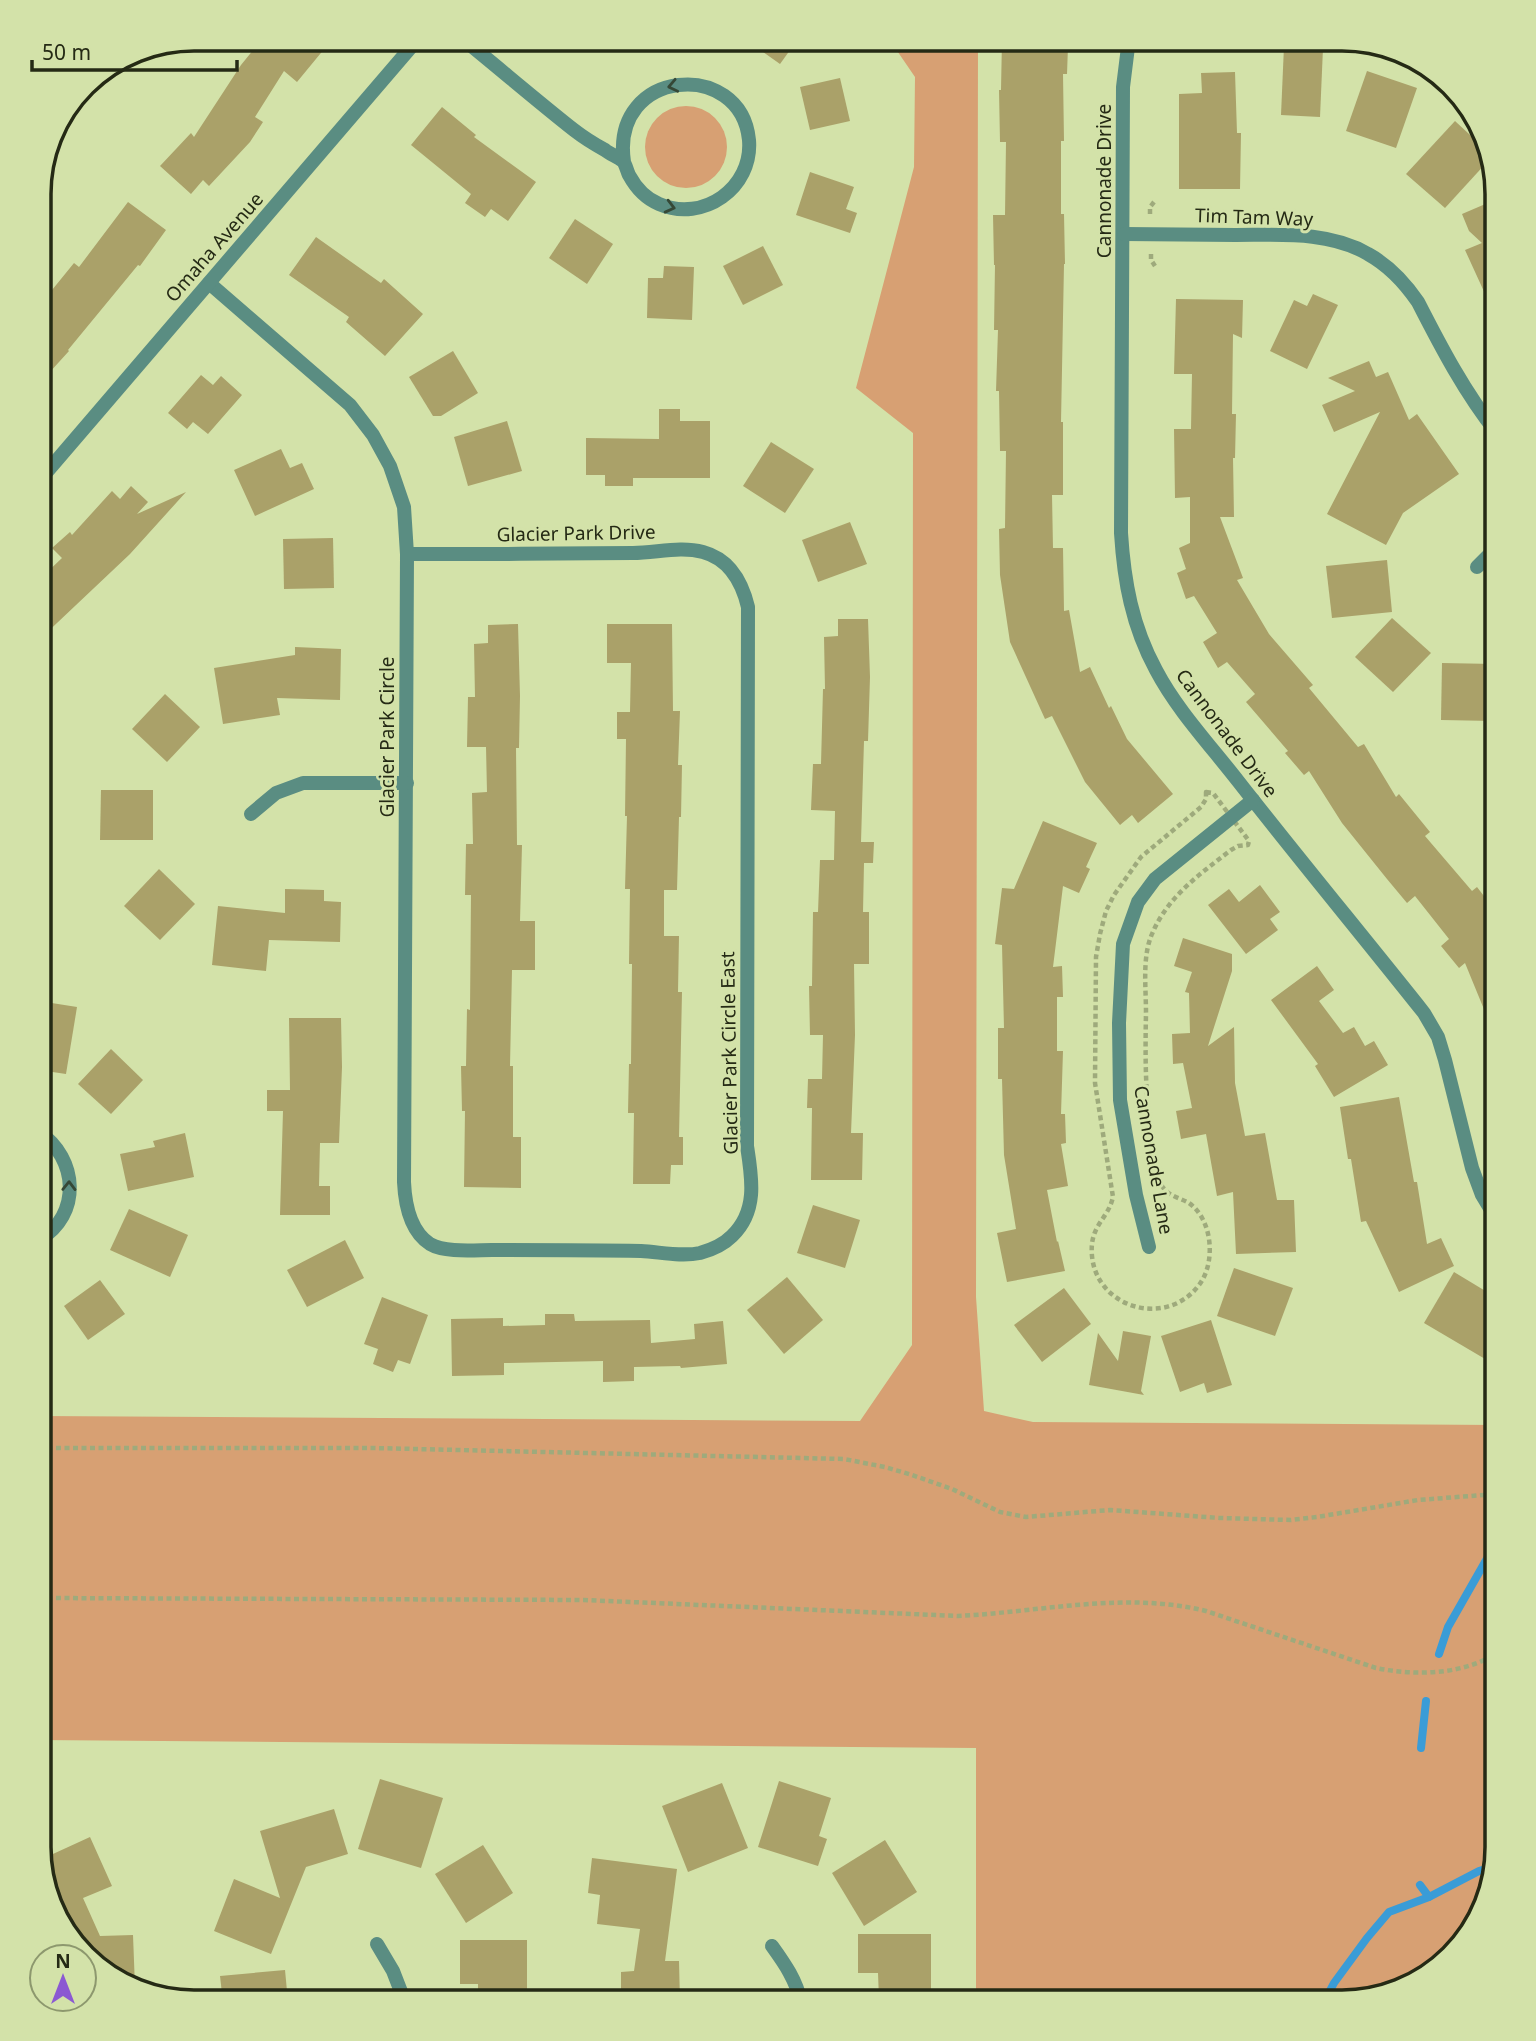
<svg xmlns="http://www.w3.org/2000/svg" width="1536" height="2041" font-family="'Noto Sans',sans-serif">
<style>
.green{fill:#d7a073}
.lines{fill:none;stroke-linecap:round;stroke-linejoin:round}
.stream{stroke:#3a9cd7;stroke-width:8}
.building{fill:#aaa169}
.path{stroke:#9eaa7c;stroke-width:4.5;stroke-dasharray:5 3.5;stroke-linecap:butt}
.minor{stroke:#5a8d82;stroke-width:14}
.oneway{stroke:#354836}
.labels{text-anchor:middle;dominant-baseline:central;stroke-width:6;stroke-linejoin:round;paint-order:stroke}
.street-label{font-size:19px;fill:#252a15;stroke:#d3e2a9}
.rim{fill:none;stroke:#252a15;stroke-width:3.5}
</style>
<rect width="100%" height="100%" fill="#d3e2a9"/>
<!-- green -->
<g class="green">
<polygon points="889,39 978,39 976,1297 984,1411 1033,1422 1497,1425 1497,1847 1477,1924 1428,1976 1342,2002 976,2002 976,1748 39,1740 39,1416 860,1421 912,1345 913,433 856,388 914,167 915,77"/>
<circle cx="686" cy="147" r="41"/>
<path d="M39,1163c10,15 10,32 0,47z"/>
</g>
<g class="lines">
<!-- stream -->
<g class="stream">
<polyline points="1439,1654 1448,1627 1497,1541"/>
<polyline points="1421,1748 1426,1701"/>
<polyline points="1420,1885 1429,1897 1479,1871 1492,1867"/>
<polyline points="1324,2002 1334,1983 1367,1938 1389,1912 1429,1897"/>
</g>
</g>
<!-- building -->
<g class="building">
<polygon points="262,39 314,39 325,48 297,82 284,71 255,117 263,122 250,142 209,186 203,180 191,194 160,166 191,133 194,137 241,65"/>
<polygon points="745,39 798,39 780,64"/>
<polygon points="1002,39 1054,39 1053,45 1068,46 1067,74 1063,74 1064,141 1061,141 1061,214 1064,214 1065,264 1064,264 1061,422 1063,422 1063,495 1052,495 1053,548 1063,548 1064,611 1069,610 1080,672 1090,667 1109,708 1111,706 1127,739 1173,794 1138,823 1132,815 1120,825 1085,782 1052,716 1045,719 1010,642 1000,575 999,529 1005,528 1006,451 1000,451 999,391 996,391 998,330 994,330 995,265 994,265 993,215 1005,215 1006,142 1000,142 999,90 1001,90"/>
<polygon points="1284,46 1323,48 1320,117 1281,115"/>
<polygon points="1367,71 1417,88 1396,148 1346,131"/>
<polygon points="1235,72 1237,133 1241,133 1240,189 1179,189 1179,94 1202,93 1201,73"/>
<polygon points="840,78 850,121 810,130 800,87"/>
<polygon points="442,107 476,135 474,137 536,182 508,221 491,209 485,217 465,203 471,194 411,145"/>
<polygon points="1455,121 1483,147 1488,161 1445,208 1406,174"/>
<polygon points="810,172 854,187 846,209 857,213 850,233 796,215"/>
<polygon points="1497,199 1497,320 1465,250 1482,243 1469,231 1462,214"/>
<polygon points="128,202 166,230 140,266 138,265 68,350 69,351 39,384 39,306 74,263 79,267"/>
<polygon points="575,219 613,244 587,284 549,258"/>
<polygon points="316,237 381,283 384,279 423,314 385,356 346,322 349,317 289,275"/>
<polygon points="763,246 783,285 743,305 723,266"/>
<polygon points="664,266 694,267 692,320 647,318 648,278 663,278"/>
<polygon points="1313,294 1338,305 1307,369 1270,351 1294,300 1307,306"/>
<polygon points="1176,299 1243,300 1242,338 1233,334 1232,414 1236,414 1235,458 1233,458 1234,517 1220,517 1243,578 1237,580 1269,634 1313,685 1309,688 1358,747 1364,744 1396,797 1399,794 1430,832 1425,836 1472,891 1477,887 1497,913 1497,1041 1465,963 1459,968 1441,946 1449,939 1415,896 1407,903 1387,879 1342,823 1309,771 1304,775 1285,753 1288,751 1246,702 1255,694 1227,662 1218,668 1203,642 1217,633 1194,596 1186,599 1177,573 1186,569 1179,548 1190,543 1190,497 1175,498 1174,429 1191,429 1192,374 1174,374"/>
<polygon points="453,351 478,393 441,416 433,416 409,377"/>
<polygon points="1369,361 1376,377 1388,372 1409,420 1417,414 1459,474 1403,513 1386,545 1327,514 1380,412 1334,432 1322,405 1355,391 1328,378"/>
<polygon points="201,375 213,385 221,376 242,395 208,434 193,422 187,429 168,413"/>
<polygon points="659,409 680,409 680,421 710,421 710,478 633,478 633,486 605,486 605,475 586,475 586,438 659,439"/>
<polygon points="507,421 522,471 468,486 454,437"/>
<polygon points="771,442 814,469 785,513 743,486"/>
<polygon points="281,449 290,468 302,463 314,489 255,516 234,470"/>
<polygon points="131,486 148,502 137,514 186,492 130,554 39,640 39,580 62,558 52,548 70,532 72,535 112,491 120,499"/>
<polygon points="850,522 867,564 818,582 802,540"/>
<polygon points="333,538 334,588 284,589 283,539"/>
<polygon points="1387,560 1392,612 1332,618 1326,566"/>
<polygon points="1392,618 1431,653 1393,692 1355,657"/>
<polygon points="838,619 868,619 870,677 868,741 864,741 861,842 874,842 873,863 864,863 863,912 869,912 869,964 854,964 855,1035 851,1133 863,1133 862,1180 811,1180 812,1108 807,1108 808,1079 822,1079 823,1035 810,1035 809,986 812,986 813,912 818,912 820,860 834,860 835,811 811,810 813,764 821,764 823,689 825,689 824,637 838,636"/>
<polygon points="518,624 520,696 519,748 516,748 517,845 522,845 520,921 535,921 535,970 512,970 510,1066 513,1066 513,1137 521,1137 521,1188 464,1187 465,1111 462,1111 461,1066 466,1066 467,1009 470,1010 471,895 465,895 466,844 473,844 472,793 487,792 486,747 467,747 468,697 475,697 474,644 488,643 488,625"/>
<polygon points="607,624 672,624 673,711 680,711 678,765 682,765 681,817 679,817 677,890 664,890 664,936 679,936 678,992 682,992 679,1137 683,1137 683,1165 671,1165 670,1184 633,1184 634,1113 628,1113 629,1064 631,1064 632,964 629,964 630,889 625,889 627,816 625,816 626,739 617,739 617,712 630,712 631,663 607,663"/>
<polygon points="295,647 341,649 340,700 277,698 280,715 223,724 214,668 295,655"/>
<polygon points="1442,663 1495,664 1494,721 1441,720"/>
<polygon points="165,694 200,727 167,762 132,729"/>
<polygon points="101,790 153,790 153,840 100,840"/>
<polygon points="1043,821 1097,843 1086,867 1090,869 1079,893 1063,886 1053,967 1062,966 1063,997 1057,997 1057,1051 1063,1051 1061,1114 1065,1114 1066,1143 1061,1144 1068,1186 1047,1190 1057,1242 1058,1241 1065,1271 1007,1282 997,1233 1016,1229 1004,1155 1002,1079 998,1079 998,1028 1004,1028 1002,945 995,944 1002,888 1014,889"/>
<polygon points="159,869 195,904 160,940 124,906"/>
<polygon points="1260,885 1280,912 1270,919 1278,930 1246,954 1208,905 1229,889 1239,902"/>
<polygon points="285,889 324,890 324,901 341,902 340,942 269,940 266,971 212,965 218,906 285,913"/>
<polygon points="1183,938 1232,954 1232,971 1208,1046 1234,1027 1235,1083 1245,1136 1265,1133 1277,1200 1294,1200 1296,1252 1236,1254 1233,1192 1217,1196 1206,1134 1181,1139 1176,1111 1192,1108 1183,1063 1173,1064 1172,1034 1190,1033 1189,993 1185,992 1192,972 1174,966"/>
<polygon points="1317,966 1334,990 1319,1001 1343,1033 1354,1027 1365,1046 1374,1041 1388,1065 1334,1097 1315,1066 1318,1064 1271,1000"/>
<polygon points="39,1001 77,1007 66,1074 39,1070"/>
<polygon points="289,1018 341,1018 342,1067 339,1143 320,1143 319,1186 330,1186 330,1215 280,1215 283,1111 267,1111 267,1090 290,1090"/>
<polygon points="111,1049 143,1080 111,1114 78,1084"/>
<polygon points="1399,1097 1414,1182 1417,1182 1427,1244 1441,1238 1454,1266 1399,1292 1366,1221 1361,1222 1351,1159 1348,1159 1340,1107"/>
<polygon points="185,1133 194,1177 128,1191 120,1154 155,1147 153,1141"/>
<polygon points="813,1205 860,1220 845,1268 797,1253"/>
<polygon points="129,1209 188,1235 170,1277 110,1250"/>
<polygon points="345,1240 364,1278 307,1307 287,1270"/>
<polygon points="1234,1268 1293,1288 1275,1336 1217,1316"/>
<polygon points="1454,1272 1497,1298 1497,1366 1424,1323"/>
<polygon points="787,1277 823,1320 784,1354 747,1310"/>
<polygon points="100,1280 125,1314 88,1340 64,1306"/>
<polygon points="1064,1288 1091,1324 1042,1362 1014,1325"/>
<polygon points="382,1297 428,1315 410,1364 398,1360 393,1372 373,1364 378,1349 364,1344"/>
<polygon points="545,1314 574,1314 575,1321 650,1320 651,1343 695,1339 694,1324 723,1321 727,1364 681,1368 680,1366 634,1367 634,1381 603,1382 603,1361 504,1363 504,1375 452,1376 451,1319 503,1318 503,1326 545,1325"/>
<polygon points="1211,1320 1232,1385 1207,1393 1204,1383 1180,1392 1161,1336"/>
<polygon points="1123,1331 1151,1336 1141,1391 1144,1395 1089,1385 1098,1333 1118,1361"/>
<polygon points="380,1779 443,1798 421,1868 358,1849"/>
<polygon points="779,1781 831,1798 819,1836 827,1839 818,1866 758,1847"/>
<polygon points="722,1783 748,1848 688,1872 662,1806"/>
<polygon points="334,1809 348,1854 306,1867 271,1954 214,1931 234,1879 280,1898 260,1831"/>
<polygon points="90,1837 112,1886 83,1898 100,1936 133,1935 135,1987 117,1982 65,1933 42,1859"/>
<polygon points="885,1840 917,1892 864,1926 832,1873"/>
<polygon points="483,1845 513,1893 466,1923 435,1874"/>
<polygon points="592,1858 677,1869 665,1961 679,1961 680,2002 621,2002 621,1972 634,1971 640,1929 597,1924 600,1895 588,1893"/>
<polygon points="858,1934 931,1934 931,1998 879,1999 878,1973 858,1973"/>
<polygon points="460,1940 527,1940 527,1999 478,1999 478,1984 460,1984"/>
<polygon points="285,1970 288,2002 223,2002 220,1976"/>
</g>
<g class="lines">
<!-- path -->
<g class="path">
<polyline points="1150,214 1150,207 1154,202"/>
<polyline points="1151,254 1151,260 1155,266"/>
<path d="M1206,792l7,1 36,48 -1,4 -10,1 -7,4c-31,24 -63,46 -79,84 -10,23 -6,53 -6,79 -1,49 -1,99 10,148 2,8 2,18 6,25 6,10 18,12 27,17 24,17 27,60 10,82 -32,43 -102,24 -107,-29 -3,-31 16,-36 21,-59l-18,-114 1,-126 4,-23 6,-23 8,-16 27,-38 60,-50 5,-8z"/>
<polyline points="39,1448 373,1448 844,1459 885,1467 912,1475 952,1489 1000,1512 1026,1517 1110,1510 1220,1518 1291,1520 1317,1517 1418,1500 1497,1494"/>
<path d="M39,1598l545,2 374,16c82,-4 167,-25 248,-5l170,57c39,8 87,7 121,-15"/>
</g>
<!-- minor -->
<g class="minor">
<path d="M463,39c37,30 73,61 111,91 9,7 20,14 31,20 5,4 13,7 18,11 3,4 4,10 6,14 7,13 18,24 30,29 44,19 94,-16 90,-64 -8,-82 -139,-72 -125,22"/>
<path d="M1129,39l-6,48 -2,446c3,48 11,93 35,137 21,40 54,75 82,111 61,78 124,154 186,232l14,24 7,23 27,108 10,27 15,25"/>
<path d="M1124,234c37,0 75,1 112,1 44,0 93,-4 132,19 20,11 37,29 50,48 23,45 47,91 79,131"/>
<path d="M209,283l141,122 23,30 17,31 14,41 3,47 -3,628c1,22 6,49 26,62 15,9 45,6 62,6 50,0 100,0 149,1 19,1 40,6 59,2 11,-3 24,-9 32,-17 26,-25 20,-58 15,-90l1,-539c-6,-25 -19,-48 -45,-55 -23,-6 -47,1 -70,1 -75,1 -151,1 -226,1"/>
<polyline points="39,481 418,39"/>
<polyline points="1477,567 1497,547"/>
<polyline points="251,814 276,793 303,783 407,783"/>
<path d="M39,1240c43,-25 39,-82 0,-108"/>
<polyline points="1149,1247 1136,1195 1120,1100 1119,1023 1123,944 1138,902 1155,879 1253,800"/>
<polyline points="377,1944 393,1971 405,2002"/>
<path d="M772,1946c13,18 24,34 29,56"/>
</g>
</g>
<!-- one-way arrows -->
<defs><path id="oneway-chevron" d="M-2-3.5L2.5 0L-2 3.5" fill="none" stroke-width="1.6" stroke-linecap="round" stroke-linejoin="round" transform="scale(1.75)"/></defs>
<g class="oneway">
<use href="#oneway-chevron" transform="translate(673 86) rotate(168)"/>
<use href="#oneway-chevron" transform="translate(670 207) rotate(14)"/>
<use href="#oneway-chevron" transform="translate(69 1186) rotate(-89)"/>
</g>
<g class="labels">
<!-- street labels -->
<g class="street-label">
<text transform="translate(1104 181) rotate(-90)">Cannonade Drive</text>
<text transform="translate(1254 217) rotate(2)">Tim Tam Way</text>
<text transform="translate(214 247) rotate(-49)">Omaha Avenue</text>
<text transform="translate(576 533) rotate(-1)">Glacier Park Drive</text>
<text transform="translate(1227 733) rotate(53)">Cannonade Drive</text>
<text transform="translate(387 737) rotate(-90)">Glacier Park Circle</text>
<text transform="translate(729 1053) rotate(-91)">Glacier Park Circle East</text>
<text transform="translate(1154 1160) rotate(80)">Cannonade Lane</text>
</g>
</g>
<!-- crop -->
<path d="M0 0H1536V2041H0ZM194 51H1342A143 143 0 0 1 1485 194V1847A143 143 0 0 1 1342 1990H194A143 143 0 0 1 51 1847V194A143 143 0 0 1 194 51Z" fill="#d3e2a9" fill-rule="evenodd"/>
<path class="rim" d="M194 51H1342A143 143 0 0 1 1485 194V1847A143 143 0 0 1 1342 1990H194A143 143 0 0 1 51 1847V194A143 143 0 0 1 194 51Z"/>
<!-- north arrow -->
<g transform="translate(63 1978)"><circle r="33" fill="#d3e2a9" stroke="#8d986e" stroke-width="2"/>
<path d="M0-5L12 26L0 18L-12 26Z" fill="#8b59d2"/>
<text y="-10" font-size="19" font-weight="bold" text-anchor="middle" fill="#252a15">N</text>
</g>
<!-- scale -->
<path d="M32 60v10h205v-10" fill="none" stroke="#252a15" stroke-width="3.5"/>
<text x="42" y="60" font-size="21" fill="#252a15" stroke="#d3e2a9" stroke-width="5" paint-order="stroke">50 m</text>
</svg>
